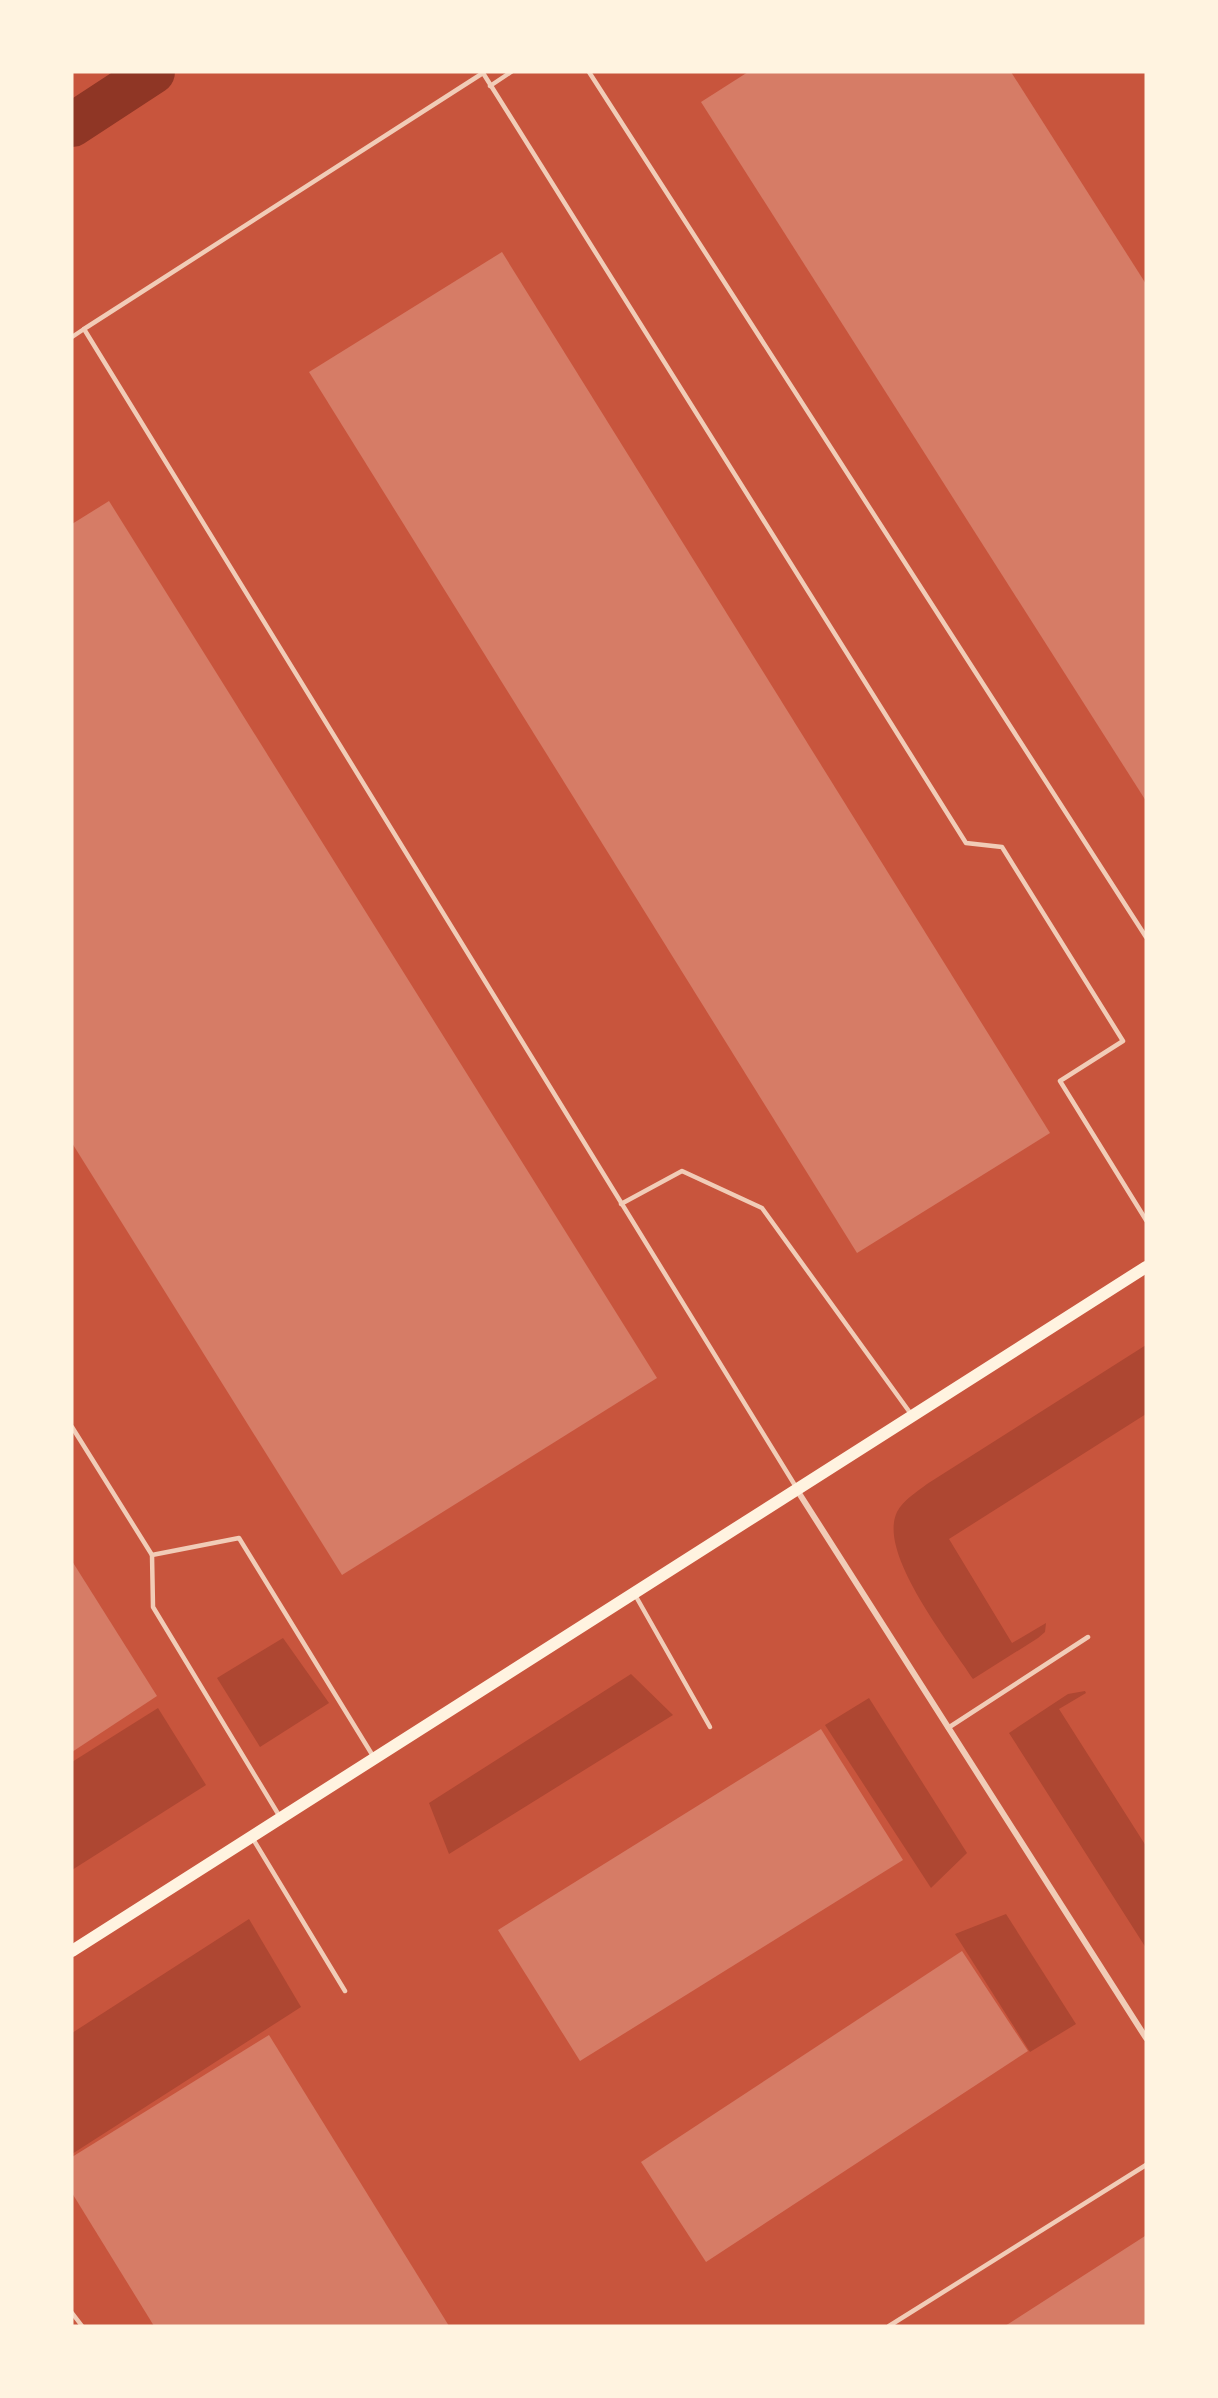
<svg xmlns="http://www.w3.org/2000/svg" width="1218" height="2398" font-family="Arial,sans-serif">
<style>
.green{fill:#ae4732}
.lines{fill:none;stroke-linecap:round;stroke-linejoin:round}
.canal{stroke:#8f3625;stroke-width:44}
.building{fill:#d67c66}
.service{stroke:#f1ccb7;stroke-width:4.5}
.minor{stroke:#f1ccb7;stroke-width:6}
.secondary{stroke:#fff3e0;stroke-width:12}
</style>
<rect width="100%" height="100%" fill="#c8553d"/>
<!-- green -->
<g class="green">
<path d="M1146,1345v69l-197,125 63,104 34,-20 -1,9 -7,6 -65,41c-23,-36 -96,-126 -76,-167 6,-12 20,-20 30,-28z"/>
<polygon points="283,1638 329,1703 260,1747 217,1678"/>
<polygon points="631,1674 673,1715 449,1854 429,1803"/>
<polygon points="1085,1691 1086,1693 1059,1709 1146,1846 1146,1948 1009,1733 1068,1694"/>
<polygon points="869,1698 967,1853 931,1888 825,1725"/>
<polygon points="158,1708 206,1785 72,1870 72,1762"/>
<polygon points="1006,1914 1076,2024 1030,2052 955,1934"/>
<polygon points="249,1919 301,2007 72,2154 72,2033"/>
</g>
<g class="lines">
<!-- canal -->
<polyline class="canal" points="72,125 153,72"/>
</g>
<!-- building -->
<g class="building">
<polygon points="748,72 1011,72 1146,284 1146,801 701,102"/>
<polygon points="502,252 1050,1133 857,1253 309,372"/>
<polygon points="109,501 657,1378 342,1575 72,1143 72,524"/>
<polygon points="72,1561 157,1696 72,1752"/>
<polygon points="821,1729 903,1860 580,2061 498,1930"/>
<polygon points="962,1951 1028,2051 706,2262 641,2162"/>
<polygon points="269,2035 449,2326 154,2326 72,2193 72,2157"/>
<polygon points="1145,2236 1146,2326 1005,2326"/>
</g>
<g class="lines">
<!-- service -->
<g class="service">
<polyline points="589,72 1146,937"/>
<polyline points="490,86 511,72"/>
<polyline points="72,337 84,329"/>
<polyline points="621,1204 682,1171 762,1208 911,1414"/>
<polyline points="72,1427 152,1555 239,1538 373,1756"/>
<polyline points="796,1487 84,329 483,73 966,843 1002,847 1123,1041 1060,1081 1146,1220"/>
<polyline points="152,1555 153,1607 280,1817"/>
<polyline points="634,1593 710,1727"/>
<polyline points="948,1728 1088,1637"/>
<polyline points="253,1839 345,1991"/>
<polyline points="72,2313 82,2326"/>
<polyline points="889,2326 1146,2165"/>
</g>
<!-- minor -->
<polyline class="minor" points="797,1490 1146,2038"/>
<!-- secondary -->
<polyline class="secondary" points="72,1951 1146,1267"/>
</g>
<!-- border -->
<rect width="1218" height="2398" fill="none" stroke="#fff3e0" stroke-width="147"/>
</svg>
